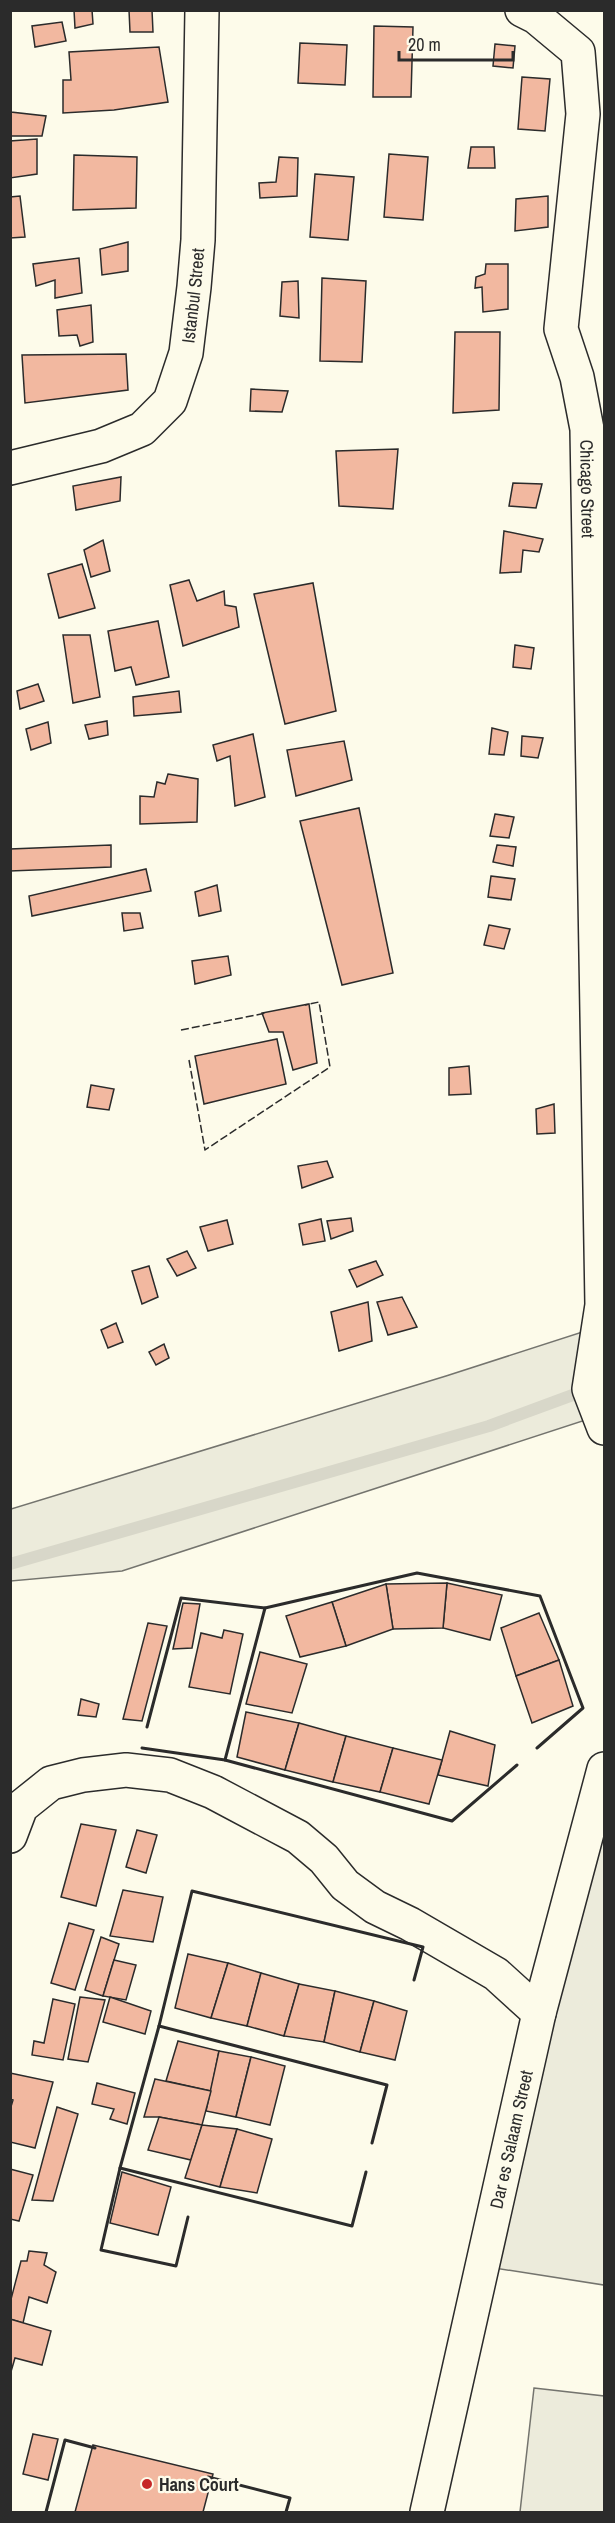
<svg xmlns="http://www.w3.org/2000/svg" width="615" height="2523" font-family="'Archivo Narrow',sans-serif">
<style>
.green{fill:#ecebdb;stroke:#74746e;stroke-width:1.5}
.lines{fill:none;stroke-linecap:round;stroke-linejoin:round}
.stream{stroke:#d8d7c9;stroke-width:12}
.building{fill:#f2b8a0;stroke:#2b2b2b;stroke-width:1.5}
.minor-casing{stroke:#2b2b2b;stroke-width:36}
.minor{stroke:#fdfbea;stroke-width:33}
.fence{stroke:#2b2b2b;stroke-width:1.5;stroke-dasharray:8 3;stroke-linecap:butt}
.wall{stroke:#2b2b2b;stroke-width:3}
.poi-dot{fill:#c62828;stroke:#fdfbea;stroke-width:2}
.labels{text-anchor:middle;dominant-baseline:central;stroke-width:4.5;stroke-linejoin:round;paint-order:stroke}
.street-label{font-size:18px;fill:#2b2b2b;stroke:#fdfbea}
.poi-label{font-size:18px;font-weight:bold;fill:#2b2b2b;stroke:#fdfbea;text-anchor:start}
</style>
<rect width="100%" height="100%" fill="#fdfbea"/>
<!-- green -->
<g class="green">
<polygon points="604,1325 604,1414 122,1571 11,1581 11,1509 446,1376"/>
<polygon points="604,1785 604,2285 488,2267"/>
<polygon points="534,2388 604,2396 604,2512 520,2512"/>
</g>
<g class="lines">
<!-- stream -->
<polyline class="stream" points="10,1564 489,1426 589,1389"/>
</g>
<!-- building -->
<g class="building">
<polygon points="74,10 92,10 93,24 75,28"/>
<polygon points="129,10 152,10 153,32 130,32"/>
<polygon points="62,22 66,41 35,47 32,26"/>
<polygon points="374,26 413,27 411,97 373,97"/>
<polygon points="300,43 347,45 345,85 298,83"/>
<polygon points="495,44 515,46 513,68 493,66"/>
<polygon points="159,47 168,102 114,110 63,113 63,80 71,80 69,52"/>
<polygon points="522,77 550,79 545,131 518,129"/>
<polygon points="10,96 11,112 46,116 42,136 10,136"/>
<polygon points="37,139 37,174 10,178 10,141"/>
<polygon points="471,147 494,147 495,168 468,168"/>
<polygon points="389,154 428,157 423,220 384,217"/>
<polygon points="74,155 137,157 136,208 73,210"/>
<polygon points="279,157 298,158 297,196 260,198 259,183 276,182"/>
<polygon points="315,174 354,177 348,240 310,237"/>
<polygon points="20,196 25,237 10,238 10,197"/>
<polygon points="548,196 548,227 515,231 516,199"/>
<polygon points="128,242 128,271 102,275 100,249"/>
<polygon points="79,258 82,293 55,298 55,280 36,286 33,264"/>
<polygon points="486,264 508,264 508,309 483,312 482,287 475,288 476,277 485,274"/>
<polygon points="322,278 366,281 362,362 320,361"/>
<polygon points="298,281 299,318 280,316 282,282"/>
<polygon points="91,305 93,342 80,346 77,335 59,336 57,310"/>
<polygon points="455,332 500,332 499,410 453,413"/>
<polygon points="126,354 128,390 25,403 22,355"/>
<polygon points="251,389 288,391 282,412 250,411"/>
<polygon points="398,449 393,509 339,506 336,451"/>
<polygon points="121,477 120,501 76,510 73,486"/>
<polygon points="513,483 542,484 536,508 509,506"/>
<polygon points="504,531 543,539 539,552 523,550 521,572 500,573"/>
<polygon points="103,540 110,571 91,577 84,550"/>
<polygon points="82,564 95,608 59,618 48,574"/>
<polygon points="189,580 197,601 224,591 225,605 236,607 239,627 183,646 170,585"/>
<polygon points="313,583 336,711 285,724 254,594"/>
<polygon points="158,621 169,677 136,685 131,667 115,671 108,631"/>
<polygon points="63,635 90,635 100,697 73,703"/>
<polygon points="515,645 534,648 531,669 513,667"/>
<polygon points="38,684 44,701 20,709 17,691"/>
<polygon points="179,691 181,712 134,716 133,697"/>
<polygon points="107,721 108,735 89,739 85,725"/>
<polygon points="48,722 51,743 31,750 26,729"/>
<polygon points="492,728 508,732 504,755 489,754"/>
<polygon points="253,734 265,797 235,806 230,756 217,761 213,745"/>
<polygon points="522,736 543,738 538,758 521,756"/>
<polygon points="344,741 352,780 296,796 287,750"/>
<polygon points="168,774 198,779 197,822 140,824 140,796 154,797 157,782 165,784"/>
<polygon points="359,808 393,973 342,985 300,821"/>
<polygon points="495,814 514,817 509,838 490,836"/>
<polygon points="111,845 111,867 10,871 10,849"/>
<polygon points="497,845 516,847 513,866 493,862"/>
<polygon points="146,869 151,891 32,916 29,896"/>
<polygon points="491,876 515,879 511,900 488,897"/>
<polygon points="217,885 221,911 199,916 195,892"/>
<polygon points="122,913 140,913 143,928 124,931"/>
<polygon points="489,925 510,929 504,949 484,945"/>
<polygon points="228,956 231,975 195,984 192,961"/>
<polygon points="309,1004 317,1063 293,1070 283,1032 269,1032 262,1013"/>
<polygon points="277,1039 286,1084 204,1104 195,1056"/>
<polygon points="469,1066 471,1094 449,1095 449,1068"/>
<polygon points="91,1085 114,1089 109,1110 87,1107"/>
<polygon points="554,1104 555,1133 537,1134 536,1109"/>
<polygon points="327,1161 333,1177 302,1188 298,1166"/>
<polygon points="351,1218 353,1231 331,1239 327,1221"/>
<polygon points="321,1219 325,1241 303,1245 299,1224"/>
<polygon points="227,1220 233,1244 208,1251 200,1227"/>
<polygon points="187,1251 196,1268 177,1276 167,1259"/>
<polygon points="376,1261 383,1275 357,1287 349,1270"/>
<polygon points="149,1266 158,1297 142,1304 132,1271"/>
<polygon points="402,1297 417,1327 388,1335 377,1302"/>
<polygon points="368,1302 372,1341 339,1351 331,1312"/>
<polygon points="116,1323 123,1342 108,1348 101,1330"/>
<polygon points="164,1344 169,1358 156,1365 149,1352"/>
<polygon points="447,1583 502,1595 490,1640 443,1628"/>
<polygon points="447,1583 443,1628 393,1629 386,1584"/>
<polygon points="386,1584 393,1629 346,1646 332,1602"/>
<polygon points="332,1602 346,1646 300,1657 286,1616"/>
<polygon points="183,1603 200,1604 192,1648 173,1649"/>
<polygon points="539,1613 559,1660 516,1676 501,1628"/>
<polygon points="148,1623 167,1626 142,1721 123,1719"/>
<polygon points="224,1630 243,1634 230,1694 189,1687 201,1633 222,1638"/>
<polygon points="260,1652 307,1664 292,1713 246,1704"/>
<polygon points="559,1660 573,1706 532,1723 516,1676"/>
<polygon points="81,1699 99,1704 96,1717 78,1715"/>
<polygon points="246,1712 299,1723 285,1770 237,1757"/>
<polygon points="299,1723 346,1736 333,1782 285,1770"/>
<polygon points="450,1731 495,1745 488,1786 438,1775"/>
<polygon points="346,1736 393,1748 380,1792 333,1782"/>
<polygon points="393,1748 442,1760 429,1804 380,1792"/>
<polygon points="81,1824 116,1830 96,1906 61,1897"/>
<polygon points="137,1830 157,1835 146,1873 126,1867"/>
<polygon points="123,1890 163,1897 153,1942 110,1936"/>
<polygon points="69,1923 94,1930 75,1990 51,1983"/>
<polygon points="101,1937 119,1944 103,1996 85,1990"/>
<polygon points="188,1954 228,1963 211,2018 175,2008"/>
<polygon points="114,1960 136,1965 126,2000 103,1996"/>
<polygon points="228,1963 261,1973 247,2026 211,2018"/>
<polygon points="261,1973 299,1984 284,2036 247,2026"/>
<polygon points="299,1984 335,1991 324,2042 284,2036"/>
<polygon points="335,1991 374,2001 360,2052 324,2042"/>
<polygon points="80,1997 105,2000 88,2062 68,2059"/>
<polygon points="110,1997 151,2011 145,2034 103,2022"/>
<polygon points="53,1999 75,2004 63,2060 32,2055 34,2041 44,2043"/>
<polygon points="374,2001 407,2011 395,2060 360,2052"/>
<polygon points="178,2041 219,2051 211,2091 166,2081"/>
<polygon points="219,2051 251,2057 236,2117 206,2111"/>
<polygon points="251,2057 285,2066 270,2125 236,2117"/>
<polygon points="10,2073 53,2082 35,2148 10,2142 10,2110 13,2100 10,2099"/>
<polygon points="155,2079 211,2091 202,2125 159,2117 144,2117"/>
<polygon points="97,2083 135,2093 127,2124 110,2119 114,2109 92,2104"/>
<polygon points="57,2107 78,2114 53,2201 32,2200"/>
<polygon points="159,2117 202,2125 191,2160 148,2150"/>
<polygon points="202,2125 237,2129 220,2187 185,2178"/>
<polygon points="237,2129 272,2139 257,2193 220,2187"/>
<polygon points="10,2169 33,2175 19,2221 10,2219"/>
<polygon points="122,2172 171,2187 158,2235 110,2223"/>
<polygon points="29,2251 47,2253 44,2265 56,2272 47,2303 29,2297 23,2323 10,2319 10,2303 21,2261 27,2261"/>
<polygon points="10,2319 51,2331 42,2365 15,2358 10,2375"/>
<polygon points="33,2434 58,2439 48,2480 23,2474"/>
<polygon points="93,2445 213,2474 203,2512 75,2512"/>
</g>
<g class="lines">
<!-- minor casing -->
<g class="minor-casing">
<g id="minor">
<path id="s1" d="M522,10l14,7 42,35 5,62 -22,215 16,48 10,52 15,876 -13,84 15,39"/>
<path id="s2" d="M10,468l91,-22 41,-17 28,-28 16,-48 8,-66 4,-47 4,-230"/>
<polyline points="10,1836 21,1807 51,1783 83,1775 126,1770 170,1775 213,1792 298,1837 324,1859 345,1885 375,1907 410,1924 496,1974 539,2013"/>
<path id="s3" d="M427,2512l112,-499 65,-244"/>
</g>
</g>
<!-- minor -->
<use href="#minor" class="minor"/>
<!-- fence -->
<g class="fence">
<polyline points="181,1030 266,1013"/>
<polyline points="189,1060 205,1150 330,1067 319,1002 305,1005"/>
</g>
<!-- wall -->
<g class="wall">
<polyline points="265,1608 225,1760 452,1821 517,1765"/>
<polyline points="147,1727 181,1598 265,1608 417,1573 540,1596 583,1708 537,1748"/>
<polyline points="142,1748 225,1760"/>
<polyline points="159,2026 192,1891 423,1947 414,1980"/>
<polyline points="120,2168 101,2250 176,2266 188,2217"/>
<polyline points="366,2172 352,2226 120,2168 159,2026 387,2085 372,2143"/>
<polyline points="208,2477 290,2498 286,2512"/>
<polyline points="46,2512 65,2440 95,2448"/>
</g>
</g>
<!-- markers -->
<circle class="poi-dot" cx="147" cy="2484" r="6"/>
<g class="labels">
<!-- street labels -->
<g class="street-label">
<text stroke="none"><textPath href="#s2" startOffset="286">Istanbul Street</textPath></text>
<text stroke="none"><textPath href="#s1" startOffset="512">Chicago Street</textPath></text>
<text stroke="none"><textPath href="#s3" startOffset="382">Dar es Salaam Street</textPath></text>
</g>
<!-- poi labels -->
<g class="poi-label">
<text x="159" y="2484">Hans Court</text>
</g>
</g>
<!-- border -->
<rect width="615" height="2523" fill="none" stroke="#2b2b2b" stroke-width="24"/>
<!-- scale -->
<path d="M399 51v9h114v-9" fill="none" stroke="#2b2b2b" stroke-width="3"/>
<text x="408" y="51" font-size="18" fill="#2b2b2b" stroke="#fdfbea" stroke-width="4.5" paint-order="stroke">20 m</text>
</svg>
